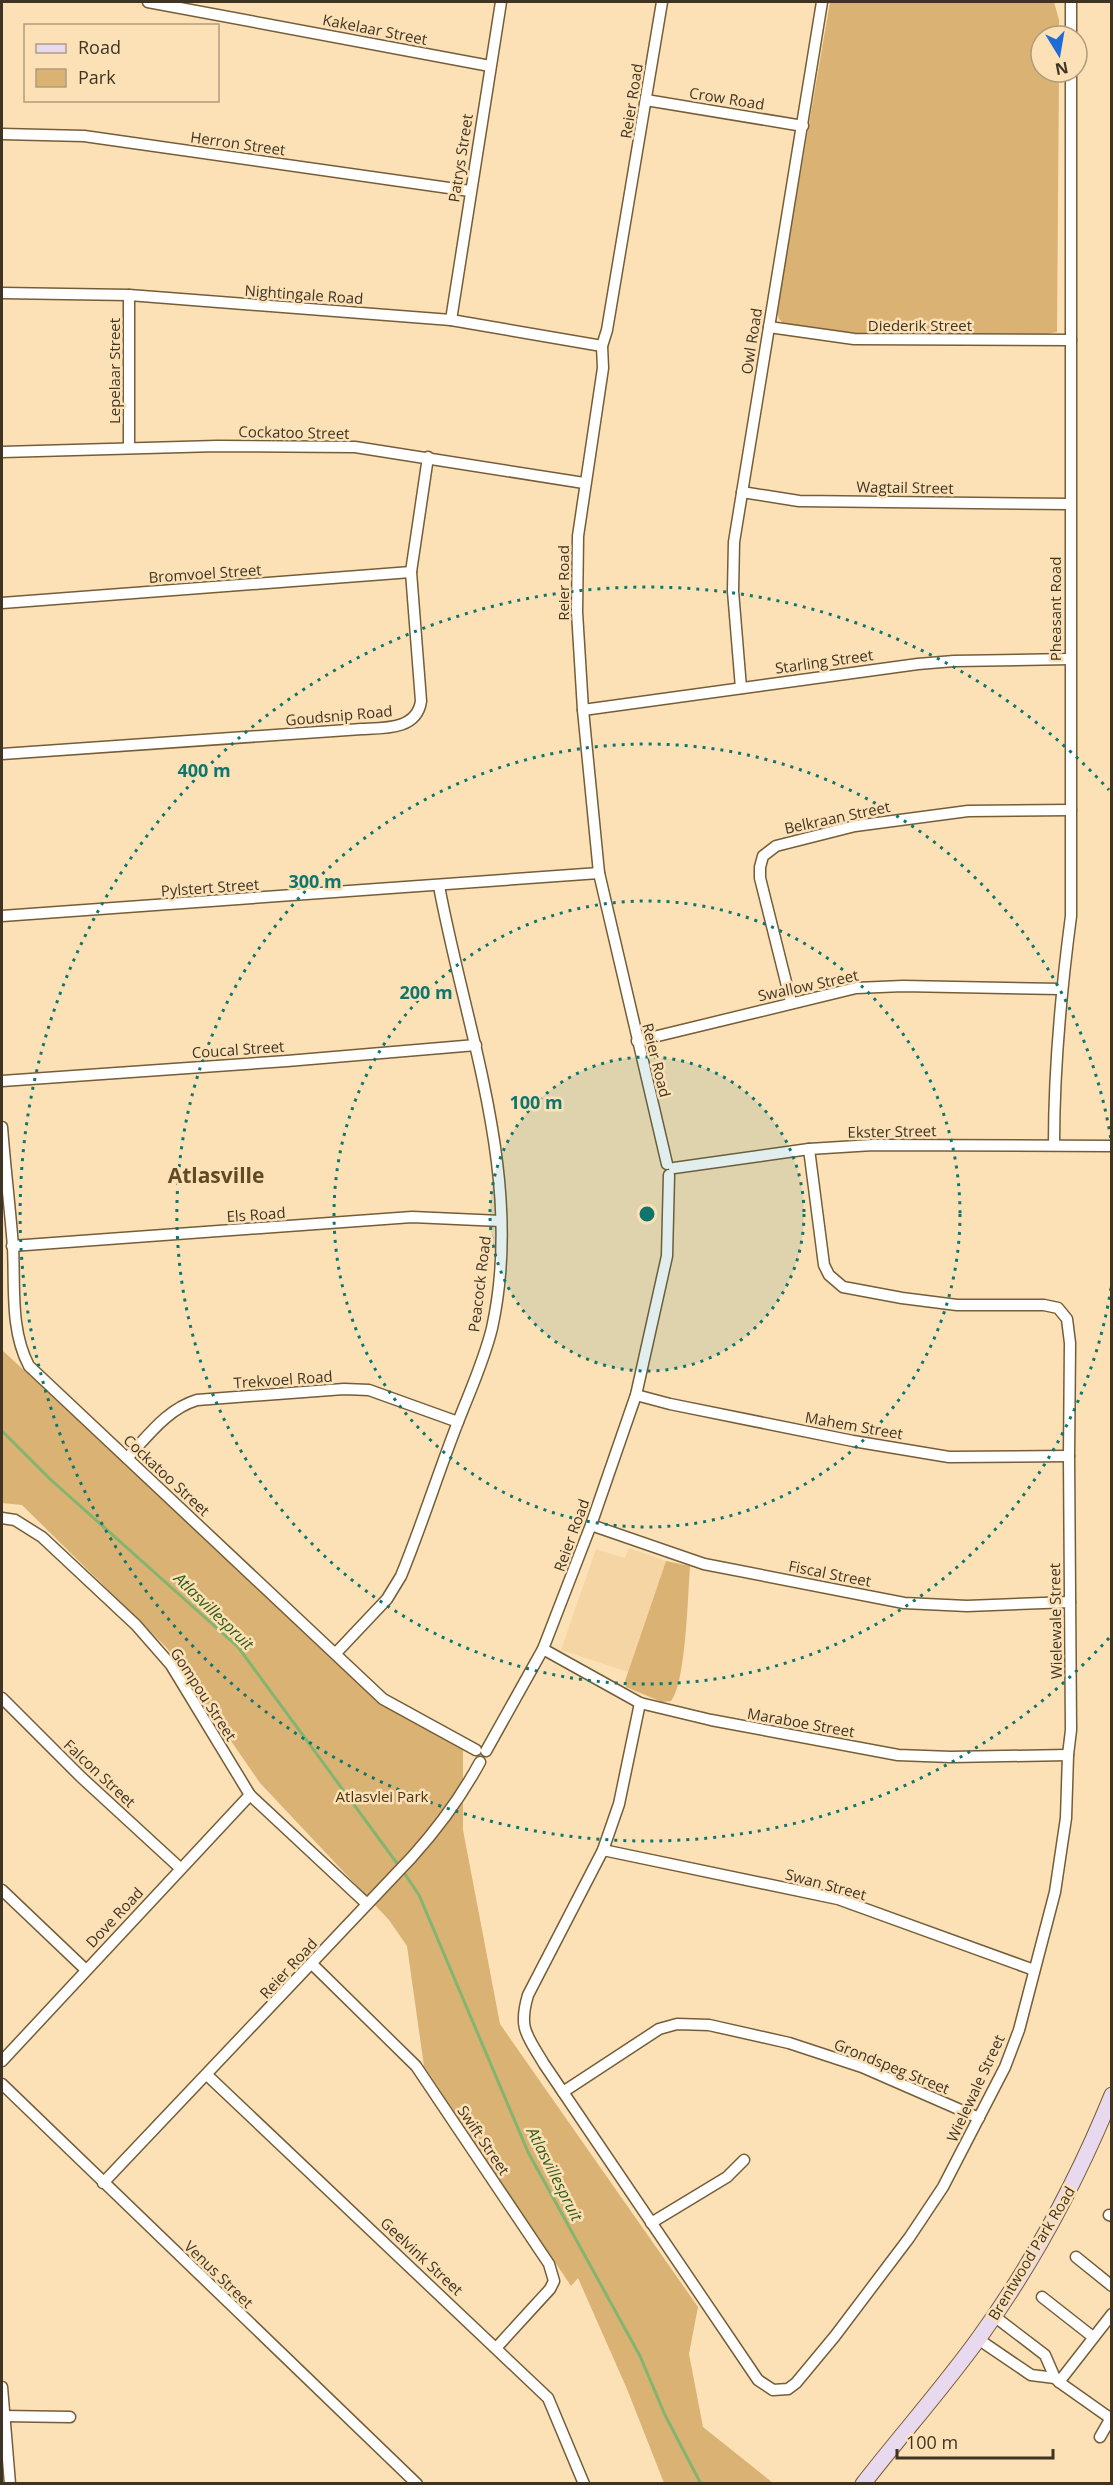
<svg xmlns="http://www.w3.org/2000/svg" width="1113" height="2485" font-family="'Open Sans',sans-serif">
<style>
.built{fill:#f5d5a4}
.green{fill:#dab273}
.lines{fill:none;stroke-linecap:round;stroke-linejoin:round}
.stream{stroke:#83b571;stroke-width:3}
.street-casing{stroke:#755d37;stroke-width:13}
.secondary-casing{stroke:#755d37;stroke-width:17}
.street{stroke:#fff;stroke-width:10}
.secondary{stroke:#e9d9ee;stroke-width:15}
.ring{fill:none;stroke:#0f766e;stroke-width:3;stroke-dasharray:3 6}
.labels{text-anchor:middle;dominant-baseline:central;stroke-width:5;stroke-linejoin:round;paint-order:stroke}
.street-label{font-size:15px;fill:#3f3424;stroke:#fce1b7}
.park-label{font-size:15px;fill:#483514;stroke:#fce1b7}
.water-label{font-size:16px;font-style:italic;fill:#2c5b18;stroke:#fce1b7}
.district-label{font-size:21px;font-weight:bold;fill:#614a24;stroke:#fce1b7}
.centre{fill:#0f766e;stroke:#fce1b7;stroke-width:3}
.ring-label{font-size:18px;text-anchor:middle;font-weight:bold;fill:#0f766e;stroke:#fce1b7;stroke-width:5;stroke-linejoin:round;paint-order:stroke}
</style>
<rect width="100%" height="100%" fill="#fce1b7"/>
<!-- built -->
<polygon class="built" points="629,1548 666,1561 628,1672 561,1650 596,1549 625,1558"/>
<!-- green -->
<g class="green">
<polygon points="830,2 1054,2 1059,20 1059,36 1041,36 1041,72 1059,72 1057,332 1047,334 851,335 784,324 779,319 777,310"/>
<polygon points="2,1350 168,1503 376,1699 463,1749 463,1830 500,2024 698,2307 689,2354 703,2427 773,2483 664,2483 627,2389 578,2278 571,2286 424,2066 407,1946 389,1920 260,1783 167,1648 22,1505 2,1503"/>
<path d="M666,1561l24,5c-2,27 -4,118 -19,135l-9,1 -36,-15 -1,-6z"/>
</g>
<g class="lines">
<!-- stream -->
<g class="stream">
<polyline points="2,1431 50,1479 238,1647 399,1866"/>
<polyline points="403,1871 419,1895 528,2152 640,2356 665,2415 701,2484"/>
</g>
<!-- street casing -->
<g class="street-casing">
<g id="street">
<polyline points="148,2 490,66"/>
<polyline points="662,2 607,330 602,346 603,368 578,536 577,612 583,710 599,873 667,1164"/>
<polyline points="1071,2 1071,36"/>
<polyline points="646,100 803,126"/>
<polyline points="2,134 84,136 470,191"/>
<polyline points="2,293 129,295 451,320 602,346"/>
<polyline points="451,320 501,2"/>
<polyline points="769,327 854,339 1071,340"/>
<polyline points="129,447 129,295"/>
<polyline points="2,452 217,446 355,447 584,483"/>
<polyline points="742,492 799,501 1070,504"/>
<polyline points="2,603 411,572"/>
<polyline points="741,688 733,591 734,542 822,2"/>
<polyline points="583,710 918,664 954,661 1070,659"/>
<path d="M2,754l360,-25c22,-1 55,1 59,-28l-10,-129 17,-115"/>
<polyline points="2,916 599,873"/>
<polyline points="791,1002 760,878 760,867 763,856 776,846 855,826 968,811 1071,810"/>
<polyline points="637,1041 856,988 903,986 1061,989"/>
<polyline points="2,1081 287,1061 476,1045"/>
<path d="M2,1127c3,40 8,80 11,120 2,40 -3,83 16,119l354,333 93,51"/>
<path d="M1054,1144c0,-76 7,-152 17,-228v-844"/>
<polyline points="674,1168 809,1149 873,1145 1112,1146"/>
<polyline points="12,1246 412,1217 501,1221"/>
<polyline points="636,1395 670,1404 853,1441 949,1457 1069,1456"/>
<path d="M127,1458c21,-22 40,-49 70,-58l147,-11 25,1 89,32"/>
<polyline points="2,1518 15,1520 42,1537 136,1625 171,1665 250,1795 367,1904"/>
<polyline points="591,1525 704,1564 904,1603 967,1606 1070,1602"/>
<polyline points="543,1649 640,1703 711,1720 898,1755 951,1757 1068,1755"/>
<path d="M336,1653l51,-54 14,-23c21,-51 37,-103 57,-154 12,-31 26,-61 34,-94 33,-149 -26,-297 -53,-442"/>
<polyline points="2,1698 81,1777 180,1868"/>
<path d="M640,1703l-21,101 -16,46 -75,145c-10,34 -1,40 16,69l214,316 15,10 15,-1 8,-6 39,-47 74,-98 34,-51 62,-120 14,-37 36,-138 11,-74 2,-63 3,-25 -2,-274 1,-113 -3,-24 -9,-11 -14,-3h-87l-55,-7 -59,-11 -14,-12 -5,-10 -15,-116"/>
<polyline points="486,1751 543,1649 591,1525 636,1395 667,1256 669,1175"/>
<polyline points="603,1850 838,1899 1034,1970"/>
<polyline points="2,1890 86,1970"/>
<polyline points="312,1964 416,2066 549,2264 554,2281 550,2289 497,2347"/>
<polyline points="2,2061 250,1795"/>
<polyline points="207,2075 548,2398 584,2484"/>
<polyline points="2,2084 417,2484"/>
<polyline points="563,2092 659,2029 677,2024 709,2025 789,2043 862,2067 979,2118"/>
<path d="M103,2183l309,-326c27,-30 49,-60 68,-95"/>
<polyline points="1109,2215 1112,2216"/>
<polyline points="651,2223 727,2177 744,2160"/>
<polyline points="1076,2257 1112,2286"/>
<polyline points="1042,2297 1093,2337"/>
<polyline points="994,2316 1045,2355 1055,2378 1059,2382 1110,2418"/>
<polyline points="978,2339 1031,2375 1055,2378"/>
<polyline points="1059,2382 1112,2314"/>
<polyline points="2,2387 10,2484"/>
<polyline points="2,2416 70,2417"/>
<polyline points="1100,2437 1112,2416"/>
</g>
</g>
<!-- secondary casing -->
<g class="secondary-casing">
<path id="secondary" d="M863,2484c38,-49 80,-96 116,-146 54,-75 98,-157 133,-243"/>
</g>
<!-- street -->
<use href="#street" class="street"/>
<!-- secondary -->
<use href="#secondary" class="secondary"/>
</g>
<!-- distance rings -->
<circle cx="647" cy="1214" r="157" fill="#0f766e" fill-opacity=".12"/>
<g class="ring">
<circle cx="647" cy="1214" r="157"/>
<circle cx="647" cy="1214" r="313"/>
<path d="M1111 1288A470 470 0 1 1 1111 1140"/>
<path d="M1109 1638A627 627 0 1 1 1109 790"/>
</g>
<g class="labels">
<!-- street labels -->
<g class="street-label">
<text transform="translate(375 29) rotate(11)">Kakelaar Street</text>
<text transform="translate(727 98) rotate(9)">Crow Road</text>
<text transform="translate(631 101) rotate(-81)">Reier Road</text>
<text transform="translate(238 143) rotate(8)">Herron Street</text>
<text transform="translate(460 158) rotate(-81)">Patrys Street</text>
<text transform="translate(304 294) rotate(4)">Nightingale Road</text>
<text x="920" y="325">Diederik Street</text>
<text transform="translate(751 341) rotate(-81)">Owl Road</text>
<text transform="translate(114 371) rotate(-90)">Lepelaar Street</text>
<text transform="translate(294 432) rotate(1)">Cockatoo Street</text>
<text transform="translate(905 487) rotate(1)">Wagtail Street</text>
<text transform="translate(205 573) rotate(-4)">Bromvoel Street</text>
<text transform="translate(563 583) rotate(-90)">Reier Road</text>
<text transform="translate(1055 609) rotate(-90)">Pheasant Road</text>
<text transform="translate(824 661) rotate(-8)">Starling Street</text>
<text transform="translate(339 715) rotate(-5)">Goudsnip Road</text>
<text transform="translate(837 817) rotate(-12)">Belkraan Street</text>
<text transform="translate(210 887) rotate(-4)">Pylstert Street</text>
<text transform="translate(808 985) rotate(-12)">Swallow Street</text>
<text transform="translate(238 1049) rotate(-4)">Coucal Street</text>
<text transform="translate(657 1060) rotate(76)">Reier Road</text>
<text transform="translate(892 1131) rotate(-1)">Ekster Street</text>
<text transform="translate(256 1214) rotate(-4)">Els Road</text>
<text transform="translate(479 1284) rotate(-83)">Peacock Road</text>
<text transform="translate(283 1379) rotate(-4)">Trekvoel Road</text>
<text transform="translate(854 1425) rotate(10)">Mahem Street</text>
<text transform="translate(167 1475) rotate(43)">Cockatoo Street</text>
<text transform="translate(571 1535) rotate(-70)">Reier Road</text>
<text transform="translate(830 1573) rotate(11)">Fiscal Street</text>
<text transform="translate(1055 1621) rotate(-91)">Wielewale Street</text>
<text transform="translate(204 1694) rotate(57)">Gompou Street</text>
<text transform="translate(801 1722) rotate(10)">Maraboe Street</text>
<text transform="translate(100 1773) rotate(43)">Falcon Street</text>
<text transform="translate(826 1884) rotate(15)">Swan Street</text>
<text transform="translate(114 1917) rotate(-47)">Dove Road</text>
<text transform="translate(288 1968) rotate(-47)">Reier Road</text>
<text transform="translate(892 2066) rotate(22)">Grondspeg Street</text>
<text transform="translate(975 2088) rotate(-65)">Wielewale Street</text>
<text transform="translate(484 2140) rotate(56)">Swift Street</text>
<text transform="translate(1031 2253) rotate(-59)">Brentwood Park Road</text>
<text transform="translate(422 2256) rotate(43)">Geelvink Street</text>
<text transform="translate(219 2274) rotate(44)">Venus Street</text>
</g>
<!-- park labels -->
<g class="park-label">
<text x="382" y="1796">Atlasvlei Park</text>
</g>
<!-- water labels -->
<g class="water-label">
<text transform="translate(214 1611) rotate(44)">Atlasvillespruit</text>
<text transform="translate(555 2174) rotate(63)">Atlasvillespruit</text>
</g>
<!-- district labels -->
<g class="district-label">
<text x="216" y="1175">Atlasville</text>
</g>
</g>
<circle cx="647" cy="1214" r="9" class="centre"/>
<g class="ring-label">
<text x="204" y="777">400 m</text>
<text x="315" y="888">300 m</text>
<text x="426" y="999">200 m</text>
<text x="536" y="1109">100 m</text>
</g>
<!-- border -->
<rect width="1113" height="2485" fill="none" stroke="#3f3424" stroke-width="6"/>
<!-- legend -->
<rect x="24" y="24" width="195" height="78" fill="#fce1b7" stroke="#b09c7c" stroke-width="1.5"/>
<rect x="36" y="44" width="30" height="9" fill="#e9d9ee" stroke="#b09c7c" stroke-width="1.5"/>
<text x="78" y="54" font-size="18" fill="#3f3424">Road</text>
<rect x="36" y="69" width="30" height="18" fill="#dab273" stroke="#b09c7c" stroke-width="1.5"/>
<text x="78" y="84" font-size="18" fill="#3f3424">Park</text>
<!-- north arrow -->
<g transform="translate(1059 54) rotate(169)"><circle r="28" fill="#fce1b7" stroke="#b09c7c" stroke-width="1.5"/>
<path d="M0-4.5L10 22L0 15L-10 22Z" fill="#1e6dd7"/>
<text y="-9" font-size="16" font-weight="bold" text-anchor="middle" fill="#3f3424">N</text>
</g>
<!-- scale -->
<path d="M897 2449v9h156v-9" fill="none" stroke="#3f3424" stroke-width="3"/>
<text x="906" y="2449" font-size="18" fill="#3f3424" stroke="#fce1b7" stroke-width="4.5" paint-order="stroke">100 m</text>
</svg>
